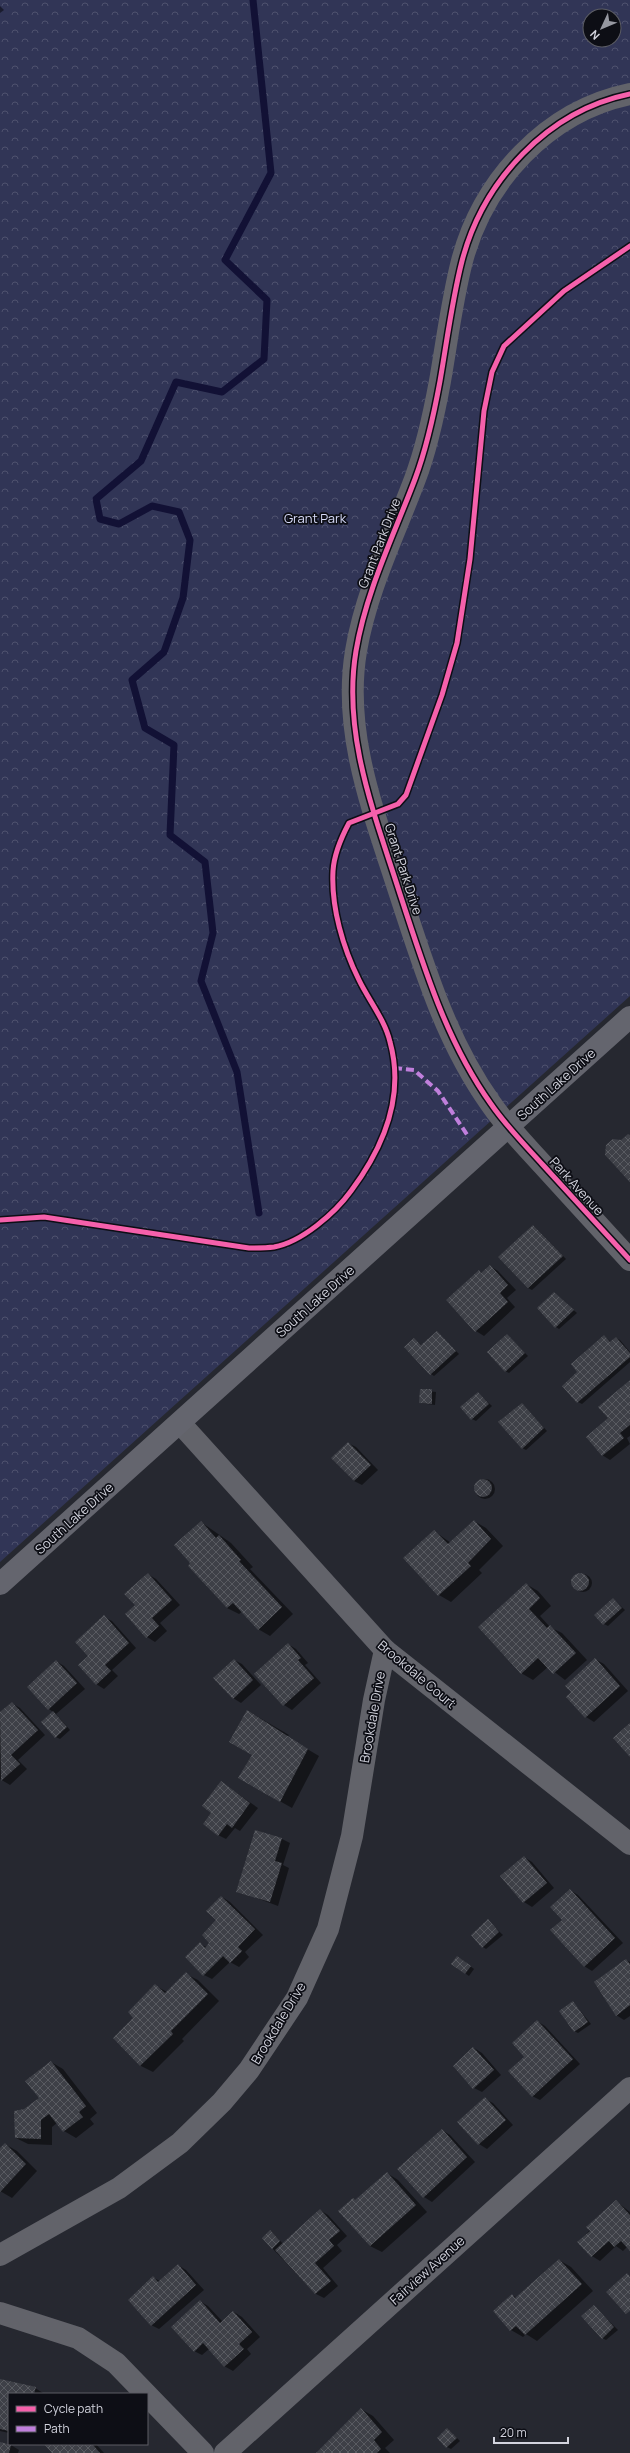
<svg xmlns="http://www.w3.org/2000/svg" width="630" height="2453" font-family="Manrope,sans-serif">
<style>
.park{fill:url(#park-crowns);fill-rule:evenodd}
.shadow{fill:#0007}
.lines{fill:none;stroke-linecap:round;stroke-linejoin:round}
.stream{stroke:#121135;stroke-width:7}
.building{fill:url(#building-cross-hatch)}
.street{stroke:#62636a;stroke-width:22}
.secondary{stroke:#64656e;stroke-width:22}
.quiet{stroke:#c07fdc;stroke-width:4;stroke-dasharray:8 4;stroke-linecap:butt}
.cycleway-casing{stroke:#0d0e15;stroke-width:8}
.cycleway{stroke:#f560ab;stroke-width:5}
.labels{text-anchor:middle;dominant-baseline:central;stroke-width:3.5;stroke-linejoin:round;paint-order:stroke}
.park-label{font-size:13px;fill:#d7dbf9;stroke:#0d0e15}
.street-label{font-size:13px;fill:#d3d4de;stroke:#0d0e15}
</style>
<defs>
<pattern id="park-crowns" width="20" height="18" patternUnits="userSpaceOnUse"><rect width="20" height="18" fill="#313556"/><path d="M2 6a3 3 0 1 1 6 0M12 15a3 3 0 1 1 6 0" fill="none" stroke="#4e516e"/></pattern>
<pattern id="building-cross-hatch" width="8" height="8" patternUnits="userSpaceOnUse"><rect width="8" height="8" fill="#3e4047"/><path d="M0 0l8 8M0 8l8-8" fill="none" stroke="#595b61"/></pattern>
</defs>
<rect width="100%" height="100%" fill="#262830"/>
<!-- park -->
<path class="park" d="M0,0h630v996l-630,566zM590,16h24v24h-24z"/>
<!-- shadow -->
<g class="shadow">
<polygon points="0,6 4,10 0,13"/>
<polygon points="534,1226 566,1259 532,1290 528,1288"/>
<polygon points="490,1266 498,1271 516,1290 507,1298 515,1307 484,1336 476,1331 447,1300 479,1271 482,1273"/>
<polygon points="554,1293 577,1313 559,1329 556,1327"/>
<polygon points="437,1332 459,1354 434,1376 431,1374 414,1339 422,1345"/>
<polygon points="507,1335 528,1356 509,1373 505,1371"/>
<polygon points="604,1336 611,1342 616,1338 620,1340 630,1352 630,1362 582,1404 578,1402 579,1373"/>
<polygon points="630,1381 630,1436 627,1438 630,1444 610,1460 602,1455 609,1418"/>
<polygon points="420,1390 436,1392 435,1405 420,1403"/>
<polygon points="478,1393 492,1406 476,1421 472,1419"/>
<polygon points="522,1404 547,1431 526,1450 522,1448"/>
<polygon points="348,1443 356,1447 378,1470 362,1485 354,1481 332,1458"/>
<circle cx="485" cy="1489" r="10"/>
<polygon points="474,1521 486,1528 503,1546 479,1570 482,1573 451,1602 439,1595 434,1531 451,1543"/>
<polygon points="201,1522 231,1543 253,1567 250,1569 293,1614 270,1636 258,1629 243,1611 239,1614 227,1608"/>
<circle cx="583" cy="1583" r="9"/>
<polygon points="148,1574 156,1579 180,1605 160,1623 167,1631 155,1642 147,1637 136,1605"/>
<polygon points="526,1584 538,1591 551,1606 540,1616 550,1627 562,1633 587,1660 565,1680 548,1667 533,1680 521,1673"/>
<polygon points="613,1599 625,1610 608,1626 604,1624"/>
<polygon points="104,1617 112,1621 136,1648 112,1670 118,1676 104,1689 96,1684 89,1656"/>
<polygon points="288,1644 296,1649 308,1663 305,1665 321,1683 292,1710 284,1705 255,1674"/>
<polygon points="595,1659 604,1664 628,1691 594,1722 586,1717 572,1692"/>
<polygon points="234,1660 242,1664 261,1685 241,1703 233,1698"/>
<polygon points="56,1661 64,1666 85,1689 56,1714 70,1730 60,1739 56,1737 53,1712 49,1709"/>
<polygon points="12,1703 20,1708 45,1735 18,1760 27,1769 10,1785 0,1779 0,1712"/>
<polygon points="248,1711 289,1735 287,1737 319,1756 292,1808 239,1778 253,1755"/>
<polygon points="221,1782 258,1808 240,1831 235,1828 226,1839 218,1835 213,1813"/>
<polygon points="282,1839 290,1843 283,1865 289,1868 278,1906 238,1891"/>
<polygon points="524,1857 532,1862 554,1888 532,1907 524,1902"/>
<polygon points="570,1890 578,1895 623,1943 592,1971 584,1966 563,1920"/>
<polygon points="222,1897 230,1902 263,1935 245,1952 249,1957 239,1967 230,1962 212,1979 204,1975 200,1944 206,1947 211,1943"/>
<polygon points="488,1921 503,1935 486,1949 483,1947"/>
<polygon points="461,1959 474,1969 469,1976 452,1964"/>
<polygon points="626,1960 630,1962 630,2016 624,2020 616,2015"/>
<polygon points="186,1974 198,1980 219,2001 182,2039 184,2041 153,2072 141,2066 114,2038 135,2018 156,1986 167,1992"/>
<polygon points="573,2002 591,2024 578,2033 574,2031"/>
<polygon points="537,2021 545,2026 580,2064 540,2100 532,2096 525,2057"/>
<polygon points="474,2048 482,2053 501,2075 482,2092 474,2088"/>
<polygon points="51,2062 63,2069 97,2113 90,2119 94,2124 76,2138 64,2131 57,2123 52,2127 52,2145 28,2144 16,2138 40,2098"/>
<polygon points="485,2099 493,2103 513,2125 487,2149 479,2144 459,2122"/>
<polygon points="442,2130 450,2135 475,2162 432,2202 424,2197"/>
<polygon points="5,2144 17,2151 37,2171 12,2198 0,2191 0,2149"/>
<polygon points="387,2173 398,2180 427,2212 382,2252 370,2246 356,2201"/>
<polygon points="616,2201 630,2212 630,2249 627,2247 623,2251 616,2246 600,2261 592,2256 579,2242"/>
<polygon points="320,2210 328,2215 347,2236 337,2245 342,2251 323,2268 338,2286 324,2298 316,2294 272,2248 271,2231 283,2244"/>
<polygon points="559,2260 571,2267 593,2291 537,2341 526,2334 523,2337 511,2330 512,2295 517,2298"/>
<polygon points="178,2265 186,2270 204,2290 159,2329 151,2325 154,2278 160,2281"/>
<polygon points="200,2301 208,2306 223,2322 234,2312 242,2317 260,2337 247,2349 251,2354 233,2371 224,2366 209,2349 202,2355 194,2351"/>
<polygon points="594,2306 618,2330 606,2340 602,2338"/>
<polygon points="0,2380 35,2388 43,2393 9,2394 9,2433 0,2431"/>
<polygon points="361,2409 373,2416 394,2440 385,2448 390,2453 317,2453"/>
<polygon points="448,2429 460,2441 451,2449 447,2447"/>
<polygon points="0,2443 11,2445 19,2450 18,2453 0,2453"/>
<polygon points="45,2444 96,2444 104,2453 54,2453"/>
</g>
<g class="lines">
<!-- stream -->
<polyline class="stream" points="253,0 271,173 225,260 267,300 264,359 222,392 176,382 141,461 96,499 100,519 119,524 152,506 179,512 190,540 183,598 164,652 132,680 145,728 174,745 170,835 205,862 213,933 201,981 237,1072 259,1213"/>
</g>
<!-- building -->
<g class="building">
<polygon points="628,1134 630,1135 630,1182 605,1155 606,1145 613,1139 621,1140"/>
<polygon points="533,1225 563,1256 528,1288 498,1257"/>
<polygon points="490,1265 508,1285 500,1293 508,1302 475,1332 446,1300 479,1270 481,1273"/>
<polygon points="554,1292 574,1310 555,1328 537,1308"/>
<polygon points="437,1331 456,1351 430,1375 404,1347 414,1338 421,1345"/>
<polygon points="507,1334 525,1353 505,1372 487,1352"/>
<polygon points="604,1335 610,1342 616,1337 630,1353 630,1357 577,1403 562,1386 577,1372 571,1364"/>
<polygon points="630,1380 630,1425 620,1433 624,1438 602,1456 586,1437 608,1418 598,1407"/>
<polygon points="420,1389 432,1389 432,1404 419,1403"/>
<polygon points="478,1392 489,1404 471,1420 460,1407"/>
<polygon points="522,1403 544,1428 522,1449 498,1422"/>
<polygon points="348,1442 371,1465 354,1481 331,1458"/>
<circle cx="483" cy="1488" r="9"/>
<polygon points="474,1520 491,1539 468,1563 471,1566 438,1596 403,1558 434,1530 448,1544"/>
<polygon points="201,1521 216,1538 219,1535 241,1560 239,1561 282,1607 258,1630 233,1603 227,1608 188,1566 190,1563 174,1545"/>
<polygon points="148,1573 172,1600 152,1618 159,1626 146,1638 125,1614 135,1605 124,1594"/>
<circle cx="580" cy="1582" r="9"/>
<polygon points="526,1583 540,1598 529,1609 547,1628 550,1625 576,1653 553,1674 538,1658 521,1674 478,1627"/>
<polygon points="613,1598 622,1608 603,1625 594,1615"/>
<polygon points="104,1615 129,1643 105,1665 111,1671 96,1685 78,1665 88,1656 75,1642"/>
<polygon points="288,1643 301,1658 298,1660 314,1678 283,1706 254,1674"/>
<polygon points="595,1658 620,1686 585,1718 566,1697 571,1692 565,1686"/>
<polygon points="234,1659 253,1680 233,1699 213,1678"/>
<polygon points="56,1660 77,1683 48,1710 27,1687"/>
<polygon points="12,1702 38,1730 11,1755 20,1764 1,1781 0,1712"/>
<polygon points="247,1710 308,1749 280,1802 238,1778 252,1755 229,1742"/>
<polygon points="53,1711 67,1727 55,1738 41,1722"/>
<polygon points="630,1723 630,1757 613,1738"/>
<polygon points="221,1781 250,1803 232,1828 227,1824 218,1836 203,1824 211,1813 202,1806"/>
<polygon points="255,1830 282,1838 275,1861 282,1863 270,1902 236,1892"/>
<polygon points="524,1856 547,1883 523,1903 500,1876"/>
<polygon points="570,1889 615,1938 584,1967 550,1930 562,1920 550,1907"/>
<polygon points="221,1896 255,1929 238,1947 242,1951 230,1963 223,1956 203,1976 185,1957 200,1942 205,1948 209,1943 202,1935 216,1920 206,1911"/>
<polygon points="488,1919 499,1932 482,1948 471,1935"/>
<polygon points="457,1956 471,1966 465,1974 451,1964"/>
<polygon points="626,1959 630,1964 630,2005 616,2016 594,1982"/>
<polygon points="186,1972 208,1994 171,2031 173,2034 140,2066 113,2038 133,2018 128,2012 155,1984 165,1993"/>
<polygon points="573,2001 588,2022 574,2032 559,2011"/>
<polygon points="537,2020 573,2059 532,2097 508,2071 524,2057 512,2043"/>
<polygon points="473,2047 494,2070 473,2089 453,2066"/>
<polygon points="51,2061 86,2106 79,2112 83,2117 63,2132 49,2114 41,2120 41,2139 15,2138 14,2111 24,2109 39,2098 25,2081"/>
<polygon points="485,2097 506,2120 478,2145 457,2122"/>
<polygon points="442,2129 467,2157 423,2198 397,2169"/>
<polygon points="5,2143 26,2164 0,2192 0,2148"/>
<polygon points="387,2172 416,2205 370,2246 338,2211 353,2198 355,2200"/>
<polygon points="616,2200 630,2215 630,2251 621,2241 614,2247 609,2241 591,2257 577,2242 590,2231 586,2227"/>
<polygon points="320,2209 340,2231 329,2240 334,2246 315,2263 331,2281 315,2294 275,2250"/>
<polygon points="270,2230 280,2241 272,2249 262,2238"/>
<polygon points="559,2259 582,2284 525,2335 516,2326 510,2331 493,2311 512,2294 515,2298"/>
<polygon points="178,2264 196,2285 151,2326 128,2300 153,2276 158,2282"/>
<polygon points="627,2273 630,2277 630,2311 626,2314 606,2292"/>
<polygon points="200,2300 220,2323 233,2311 252,2332 239,2344 244,2349 224,2367 203,2343 194,2352 171,2327"/>
<polygon points="594,2305 614,2327 602,2339 581,2316"/>
<polygon points="0,2379 36,2387 34,2394 9,2394 9,2431 0,2429"/>
<polygon points="361,2408 382,2432 374,2440 381,2449 377,2453 316,2453"/>
<polygon points="447,2428 457,2438 446,2448 437,2438"/>
<polygon points="0,2442 11,2445 9,2453 0,2453"/>
<polygon points="44,2444 92,2444 100,2453 52,2453"/>
</g>
<g class="lines">
<!-- street -->
<g class="street">
<path d="M630,94c-83,17 -147,87 -168,167 -10,39 -15,80 -22,120 -6,33 -13,66 -25,98 -21,56 -49,112 -59,172 -14,84 19,164 44,243 24,73 46,147 91,210 15,22 34,41 52,61 29,32 58,63 87,95"/>
<polyline points="180,1423 385,1650 630,1844"/>
<polyline points="0,2255 119,2188 180,2143 222,2102 249,2070 297,1998 328,1929 352,1836 374,1700 385,1650"/>
<polyline points="0,2313 78,2338 116,2363 203,2453"/>
<polyline points="225,2453 630,2088"/>
</g>
<!-- secondary -->
<polyline class="secondary" points="0,1584 630,1017"/>
<!-- quiet -->
<polyline class="quiet" points="394,1068 414,1070 438,1091 468,1136"/>
<!-- cycleway casing -->
<g class="cycleway-casing">
<g id="cycleway">
<path d="M630,94c-83,17 -147,87 -168,167 -10,39 -15,80 -22,120 -6,33 -13,66 -25,98 -21,56 -49,112 -59,172 -14,84 19,164 44,243 24,73 46,147 91,210 15,22 34,41 52,61 29,32 58,63 87,95"/>
<path d="M0,1220l44,-3 205,31c8,0 17,0 25,-1 28,-5 61,-34 77,-56 32,-43 54,-95 39,-149 -5,-22 -22,-43 -31,-62 -16,-32 -28,-73 -26,-109 1,-17 8,-33 16,-48l49,-19 8,-9 36,-100 15,-52 13,-84 14,-148 8,-39 12,-26 60,-55 66,-45"/>
</g>
</g>
<!-- cycleway -->
<use href="#cycleway" class="cycleway"/>
</g>
<g class="labels">
<!-- park labels -->
<g class="park-label">
<text x="315" y="518">Grant Park</text>
</g>
<!-- street labels -->
<g class="street-label">
<text transform="translate(379 543) rotate(-69)">Grant Park Drive</text>
<text transform="translate(404 869) rotate(72)">Grant Park Drive</text>
<text transform="translate(556 1084) rotate(-42)">South Lake Drive</text>
<text transform="translate(577 1186) rotate(48)">Park Avenue</text>
<text transform="translate(315 1301) rotate(-42)">South Lake Drive</text>
<text transform="translate(74 1518) rotate(-42)">South Lake Drive</text>
<text transform="translate(417 1674) rotate(40)">Brookdale Court</text>
<text transform="translate(372 1717) rotate(-80)">Brookdale Drive</text>
<text transform="translate(278 2023) rotate(-59)">Brookdale Drive</text>
<text transform="translate(427 2270) rotate(-42)">Fairview Avenue</text>
</g>
</g>
<!-- legend -->
<rect x="8" y="2393" width="140" height="52" fill="#0d0e15" stroke="#5c5d65"/>
<rect x="16" y="2406" width="20" height="6" fill="#f560ab" stroke="#5c5d65"/>
<text x="44" y="2413" font-size="12" fill="#d3d4de">Cycle path</text>
<rect x="16" y="2426" width="20" height="6" fill="#c07fdc" stroke="#5c5d65"/>
<text x="44" y="2433" font-size="12" fill="#d3d4de">Path</text>
<!-- north arrow -->
<g transform="translate(602 28) rotate(226)"><circle r="19" fill="#0d0e15" stroke="#5c5d65"/>
<path d="M0-3L7 15L0 10L-7 15Z" fill="#9698a1"/>
<text y="-6" font-size="11" font-weight="bold" text-anchor="middle" fill="#d3d4de">N</text>
</g>
<!-- scale -->
<path d="M494 2437v6h74v-6" fill="none" stroke="#d3d4de" stroke-width="2"/>
<text x="500" y="2437" font-size="12" fill="#d3d4de" stroke="#0d0e15" stroke-width="3" paint-order="stroke">20 m</text>
</svg>
